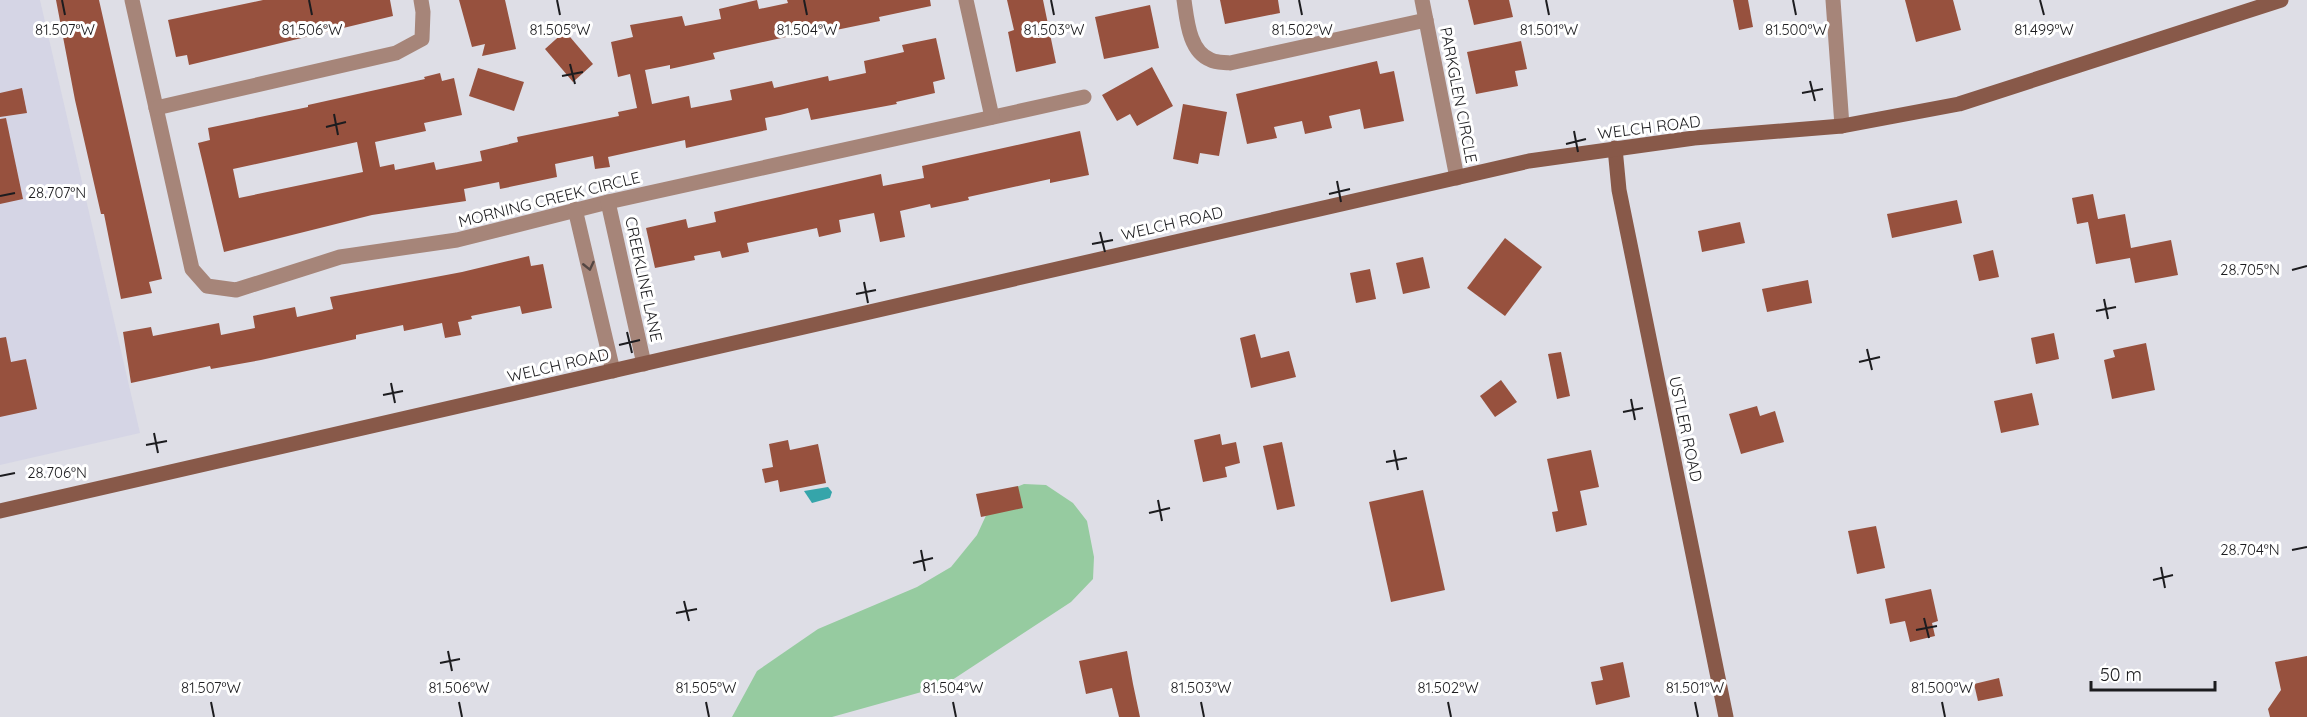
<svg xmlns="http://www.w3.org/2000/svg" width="2307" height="717" font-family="Quicksand,sans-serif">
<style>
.built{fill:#d5d5e5}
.green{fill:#96cba0}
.water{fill:#35a5aa}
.building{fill:#97513e;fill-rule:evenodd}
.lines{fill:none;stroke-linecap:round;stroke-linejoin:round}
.street{stroke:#a68579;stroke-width:15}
.secondary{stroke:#885949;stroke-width:15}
.oneway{stroke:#534643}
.ticks{fill:none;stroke:#1c1c1f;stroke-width:2}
.labels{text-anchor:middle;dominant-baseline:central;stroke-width:6;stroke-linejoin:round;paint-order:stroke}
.street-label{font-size:16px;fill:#1c1c1f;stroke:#fff}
.ticks-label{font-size:15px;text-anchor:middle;fill:#1c1c1f;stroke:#fff;stroke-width:6;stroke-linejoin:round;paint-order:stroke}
</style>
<rect width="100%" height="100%" fill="#dedee6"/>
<!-- built -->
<polygon class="built" points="0,0 40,0 140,433 0,465"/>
<!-- green -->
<polygon class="green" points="1024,484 1046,485 1073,503 1087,521 1094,557 1093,579 1071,602 943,686 832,717 732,717 757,671 818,629 917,587 951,567 977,535 995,496"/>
<!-- water -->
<polygon class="water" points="828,487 832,492 830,498 812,503 804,491"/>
<!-- building -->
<g class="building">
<polygon points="56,0 99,0 162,279 149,282 152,293 121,299 104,214 101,214 75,100"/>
<polygon points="263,0 390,0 393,16 189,65 187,55 176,57 168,20"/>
<polygon points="459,0 505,0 516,49 482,56 485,44 472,47"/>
<path d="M757,0l2,9 29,-6 -1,-3h143l1,6 -52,11 1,4 -44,9v-4l-123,27 2,6 -45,10v-4l-25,5 7,34 37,-8 2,12 41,-8 -2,-10 42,-9 2,7 54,-12 1,5 37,-8 -2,-12 40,-9 -2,-7 34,-7 9,41 -12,3 2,11 -39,9 1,2 -86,16 -3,-12 -28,7 -15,3 2,12 -81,18 -1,-8 -77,17 2,10 -15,2 -2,-13 -38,8 2,13 -57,12 -1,-7 -35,7 2,12 -94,14 -148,37 -26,-109 12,-3 -2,-12 100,-21v-2l117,-26 -1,-2 16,-4 2,8 12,-3 8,37 -38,8 2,8 -51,11 5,25 14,-3 1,6 39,-8 2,8 46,-9 -2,-10 38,-9 -1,-5 102,-21 -1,-4 19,-4 -7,-34 -12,3 -7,-35 22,-5 -3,-12 52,-9 3,10 36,-7 -2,-10zM357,142l6,30 -124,26 -6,-29z"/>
<polygon points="1007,0 1043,0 1056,63 1016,72 1008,32 1014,30"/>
<polygon points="1220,0 1278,0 1280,13 1225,24"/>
<polygon points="1468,0 1509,0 1513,17 1474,25"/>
<polygon points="1733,0 1748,0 1753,27 1739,30"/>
<polygon points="1905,0 1953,0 1961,30 1916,42"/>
<polygon points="1150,5 1159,48 1104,59 1095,17"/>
<polygon points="565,31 593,64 573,82 545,49"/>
<polygon points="1521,41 1527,69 1515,71 1518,86 1476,94 1467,52"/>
<polygon points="1377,61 1380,74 1394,71 1404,121 1364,129 1360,109 1329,116 1332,128 1305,134 1302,121 1274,127 1277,138 1247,144 1236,94"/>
<polygon points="1152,67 1173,106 1137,126 1130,114 1117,121 1102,95"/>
<polygon points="478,68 524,82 514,111 469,96"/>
<polygon points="22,88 27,113 0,117 0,93"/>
<polygon points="1183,104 1227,112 1219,156 1200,153 1198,164 1173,159"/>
<polygon points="6,118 23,199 0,204 0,119"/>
<polygon points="1080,131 1089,175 1050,183 1050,179 968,197 969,200 931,208 930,204 900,211 905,237 880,242 874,213 839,220 841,232 819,237 817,228 747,243 749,252 722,258 720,251 694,256 695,260 655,268 646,228 686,219 688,228 716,222 714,212 881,174 883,186 924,178 922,166"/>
<polygon points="2093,194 2098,219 2125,214 2131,248 2171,240 2178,275 2135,283 2130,258 2096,264 2088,222 2077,224 2072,198"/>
<polygon points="1957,200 1962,223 1892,238 1887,214"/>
<polygon points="1740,222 1745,243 1702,252 1698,231"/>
<polygon points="1505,238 1542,267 1505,316 1467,288"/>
<polygon points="1993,250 1999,277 1979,281 1973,255"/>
<polygon points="529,256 531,266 543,264 552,308 522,314 520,306 471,316 472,319 458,322 461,335 445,338 442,323 404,331 403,325 356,335 356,339 261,360 211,369 210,366 131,383 123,332 151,327 153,336 219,323 221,335 255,328 253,316 295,307 297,317 333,309 330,297 462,272"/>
<polygon points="1423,257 1430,288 1403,294 1396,263"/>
<polygon points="1370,269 1376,299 1356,303 1350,273"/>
<polygon points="1808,280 1812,303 1767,312 1762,289"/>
<polygon points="2054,333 2059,359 2036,364 2031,338"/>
<polygon points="1255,334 1261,358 1289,351 1296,377 1251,388 1240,338"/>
<polygon points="6,337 11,362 26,359 37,409 0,417 0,338"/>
<polygon points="2146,343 2155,390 2112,399 2104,360 2115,357 2113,350"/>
<polygon points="1561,352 1570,396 1557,399 1548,354"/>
<polygon points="1501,380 1517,402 1495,417 1480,396"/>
<polygon points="2032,393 2039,425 2001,433 1994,401"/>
<polygon points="1757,406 1760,416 1775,411 1784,442 1741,454 1729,414"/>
<polygon points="1220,434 1222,445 1236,442 1240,463 1225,467 1227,477 1203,482 1194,440"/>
<polygon points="788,440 790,450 818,444 826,483 780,492 778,480 765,483 762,469 773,467 769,444"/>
<polygon points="1282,442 1295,506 1277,510 1263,446"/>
<polygon points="1591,450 1599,487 1580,491 1587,525 1556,532 1552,512 1558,511 1547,459"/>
<polygon points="1018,486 1023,508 981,517 976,494"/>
<polygon points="1423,490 1445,590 1391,602 1369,502"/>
<polygon points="1876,526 1885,568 1857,574 1848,531"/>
<polygon points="1931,589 1938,621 1932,623 1935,636 1910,642 1905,621 1890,624 1885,599"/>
<polygon points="1127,651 1133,684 1140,717 1119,717 1112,688 1086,694 1079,661"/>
<polygon points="2307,656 2307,717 2270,717 2268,709 2281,690 2275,662"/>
<polygon points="1623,662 1630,697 1596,705 1591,682 1603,680 1600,667"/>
<polygon points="1999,678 2003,696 1978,701 1974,684"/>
</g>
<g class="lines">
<!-- street -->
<g class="street">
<polyline points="132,0 192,269 207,286 236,290 340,257 457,240 608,202 1084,97"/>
<polyline points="966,0 992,117"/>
<path d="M1184,0c3,20 5,52 27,60 5,3 14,2 19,3l196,-43"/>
<polyline points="1422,0 1457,178"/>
<polyline points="1833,0 1842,126"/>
<polyline points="156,108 396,53 422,39 423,12 421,0"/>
<polyline points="608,202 644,364"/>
<polyline points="575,209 613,371"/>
</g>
<!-- secondary -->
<g class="secondary">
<polyline points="1615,148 1619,190 1726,717"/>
<polyline points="0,511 1529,161 1694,138 1842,126 1959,104 2281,0"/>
</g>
</g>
<!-- one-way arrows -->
<defs><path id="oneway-chevron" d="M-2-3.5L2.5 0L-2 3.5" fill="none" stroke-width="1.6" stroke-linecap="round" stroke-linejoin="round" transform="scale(1.5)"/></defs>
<use class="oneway" href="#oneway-chevron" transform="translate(589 266) rotate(77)"/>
<!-- ticks -->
<path class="ticks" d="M62,0l3,15M309,0l3,15M557,0l3,15M804,0l3,15M1051,0l3,15M1299,0l3,15M1546,0l3,15M1793,0l3,15M2040,0l4,15M570,64l5,20M562,76l21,-4M1810,81l5,20M1802,93l21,-4M334,114l4,21M326,127l20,-5M1574,131l4,21M1566,144l20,-5M1337,181l4,21M1329,194l21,-5M0,196l15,-3M1100,232l5,20M1092,244l21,-4M2292,270l15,-4M864,282l4,21M856,294l20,-4M2104,299l4,20M2096,311l20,-4M627,332l5,21M619,345l21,-5M1867,349l5,21M1859,362l21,-5M391,383l4,20M383,395l20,-4M1631,399l4,21M1623,412l20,-4M154,433l4,20M146,445l21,-4M1394,450l4,20M1386,462l21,-4M0,476l15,-3M1158,500l4,21M1149,513l21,-5M921,550l4,21M2292,550l15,-3M913,563l20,-5M2161,567l4,21M2153,580l20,-5M684,601l5,20M676,613l21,-4M1924,618l5,20M1916,630l21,-4M448,651l4,20M440,663l20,-4M211,702l3,15M459,702l3,15M706,702l3,15M953,702l3,15M1201,702l3,15M1448,702l3,15M1695,702l3,15M1942,702l3,15"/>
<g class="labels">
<!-- street labels -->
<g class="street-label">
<text transform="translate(1459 95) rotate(79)">PARKGLEN CIRCLE</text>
<text transform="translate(1649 127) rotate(-7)">WELCH ROAD</text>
<text transform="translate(549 199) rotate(-14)">MORNING CREEK CIRCLE</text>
<text transform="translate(1172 223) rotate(-13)">WELCH ROAD</text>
<text transform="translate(644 279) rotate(78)">CREEKLINE LANE</text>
<text transform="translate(558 365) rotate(-13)">WELCH ROAD</text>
<text transform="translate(1686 429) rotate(78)">USTLER ROAD</text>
</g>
</g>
<g class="ticks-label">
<text x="65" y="35">81.507°W</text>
<text x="312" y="35">81.506°W</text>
<text x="560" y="35">81.505°W</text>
<text x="807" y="35">81.504°W</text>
<text x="1054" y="35">81.503°W</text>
<text x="1302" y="35">81.502°W</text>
<text x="1549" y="35">81.501°W</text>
<text x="1796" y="35">81.500°W</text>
<text x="2044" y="35">81.499°W</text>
<text x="57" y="198">28.707°N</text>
<text x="2250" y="275">28.705°N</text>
<text x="57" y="478">28.706°N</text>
<text x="2250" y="555">28.704°N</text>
<text x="211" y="693">81.507°W</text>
<text x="459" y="693">81.506°W</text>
<text x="706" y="693">81.505°W</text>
<text x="953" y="693">81.504°W</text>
<text x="1201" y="693">81.503°W</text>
<text x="1448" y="693">81.502°W</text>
<text x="1695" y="693">81.501°W</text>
<text x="1942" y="693">81.500°W</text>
</g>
<!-- scale -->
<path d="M2091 681v9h124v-9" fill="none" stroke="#1c1c1f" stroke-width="3"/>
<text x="2100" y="681" font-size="18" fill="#1c1c1f" stroke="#ffffff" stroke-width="4.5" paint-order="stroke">50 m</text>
</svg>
